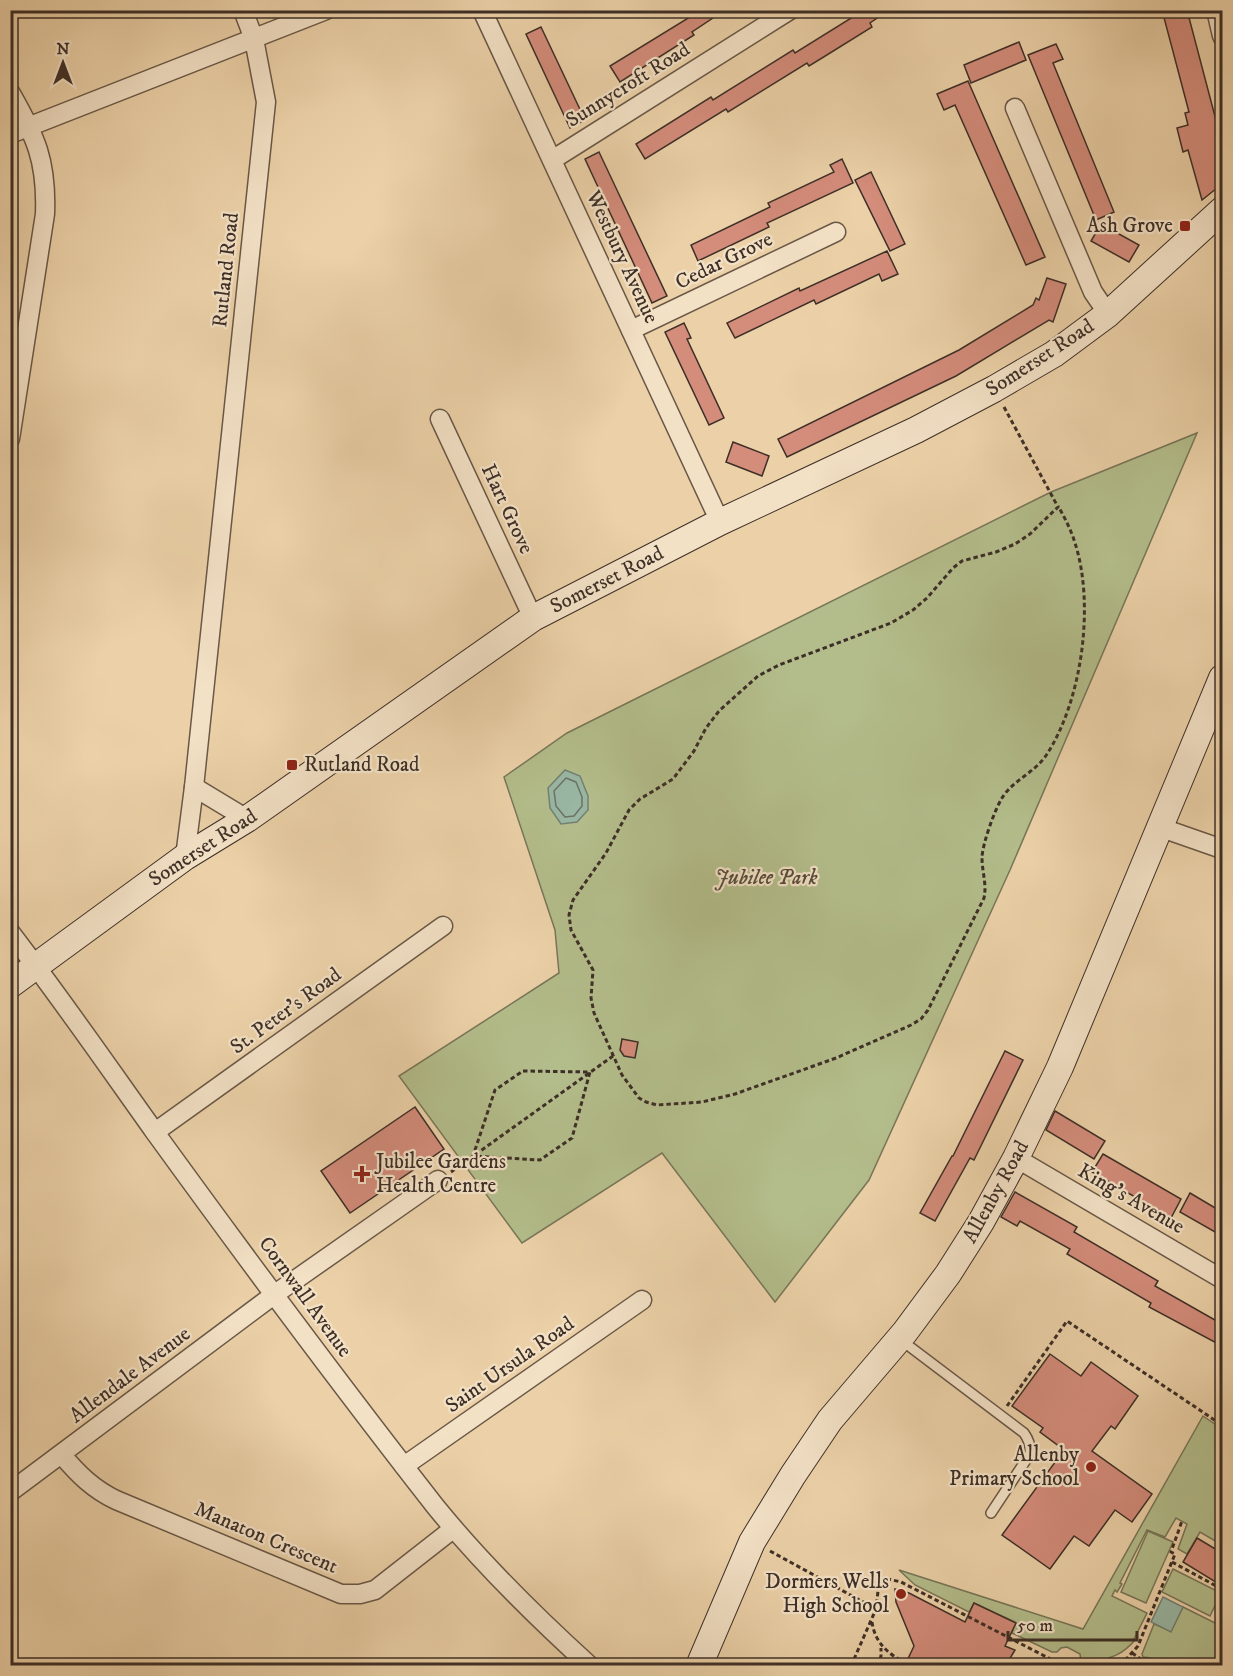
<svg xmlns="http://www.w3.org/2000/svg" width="1233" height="1676" font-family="'IM FELL DW Pica',serif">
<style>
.green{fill:#b3bd8b;stroke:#787659;stroke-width:1.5}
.water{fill:#99b7a4;stroke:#748172;stroke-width:1.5}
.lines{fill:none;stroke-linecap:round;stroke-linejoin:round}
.shore{stroke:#6b7366;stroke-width:1.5}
.building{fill:#d48c7b;stroke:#3d2f27;stroke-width:1.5}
.lane-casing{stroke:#695847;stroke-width:12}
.street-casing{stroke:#695847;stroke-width:21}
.secondary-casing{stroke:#3d2f27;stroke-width:28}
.path{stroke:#3d2f27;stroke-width:3;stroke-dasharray:4.5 3;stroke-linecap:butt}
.lane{stroke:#f3e1c6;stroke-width:9}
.street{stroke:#f3e1c6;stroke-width:18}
.secondary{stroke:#f3e1c6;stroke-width:26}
.poi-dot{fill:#8f2418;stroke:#f3e1c6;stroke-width:2}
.labels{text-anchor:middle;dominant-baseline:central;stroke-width:4.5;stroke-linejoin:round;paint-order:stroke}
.street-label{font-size:21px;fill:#3d2f27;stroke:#f3e1c6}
.poi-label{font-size:21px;fill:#3d2f27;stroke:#f3e1c6;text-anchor:end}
.park-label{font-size:21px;font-style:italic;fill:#554b3b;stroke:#f3e1c6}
</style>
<rect width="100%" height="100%" fill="#ecd1a8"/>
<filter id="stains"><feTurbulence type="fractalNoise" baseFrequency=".00333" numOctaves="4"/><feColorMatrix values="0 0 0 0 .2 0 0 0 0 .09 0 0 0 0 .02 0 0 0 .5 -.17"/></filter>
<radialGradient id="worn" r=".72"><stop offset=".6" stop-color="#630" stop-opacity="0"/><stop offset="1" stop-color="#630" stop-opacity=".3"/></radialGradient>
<!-- green -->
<g class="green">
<polygon points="1197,433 1010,870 869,1180 775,1302 662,1153 522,1243 399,1076 559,973 555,930 504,777 567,733 1051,492"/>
<path d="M1203,1416l19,13v116l-22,-13 -13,22 -9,-5 9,-25 -11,-6 -11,19 -18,-7 -27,53 2,1 -5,8 -2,-2 -3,6 35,17 -13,26 1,1c-16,19 -29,18 -51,25l-3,-3 -1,-8 -13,-7 -6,1 -4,4h-5l-40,-19 3,-11 -41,-19 -5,9 -54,-27 -16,-15 184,59z"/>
<polygon points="1148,1531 1173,1542 1146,1603 1121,1592"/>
<polygon points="1173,1569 1221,1593 1210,1616 1162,1592"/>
<polygon points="1183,1607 1217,1624 1222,1617 1222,1653 1216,1665 1155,1665 1152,1663 1151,1658 1143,1657 1142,1654 1154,1624 1171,1631"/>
</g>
<!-- water -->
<g class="water">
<polygon points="565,770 580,776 588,796 588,810 577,822 561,824 550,808 548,788"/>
<polygon points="1163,1597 1183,1607 1171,1632 1151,1622"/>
</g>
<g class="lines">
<!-- shore -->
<polygon class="shore" points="566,778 576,782 582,797 582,806 574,816 565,817 556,806 554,791"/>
</g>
<!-- building -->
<g class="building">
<polygon points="686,10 725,10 692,32 694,35 620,82 610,66 690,17"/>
<polygon points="864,10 889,10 870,23 872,27 822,58 809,66 807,63 728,112 726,109 645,159 636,144 711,97 713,100 793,50 795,53"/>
<polygon points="1162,10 1187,10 1222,143 1222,184 1202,200 1188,150 1183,152 1177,128 1188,125 1185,113 1189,112"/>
<polygon points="541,27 585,120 570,128 526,34"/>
<polygon points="1019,42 1026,60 971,83 964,65"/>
<polygon points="1056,44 1063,59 1053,63 1114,212 1096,220 1028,55"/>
<polygon points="968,81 1045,257 1026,265 955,105 944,110 937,94"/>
<polygon points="599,152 667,296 652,303 585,159"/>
<polygon points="842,159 853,183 767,223 769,227 698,261 691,245 770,207 768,203 834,172 830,165"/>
<polygon points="871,172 905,244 890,251 855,180"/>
<polygon points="1101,224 1139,245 1129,262 1091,241"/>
<polygon points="887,251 898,274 882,281 879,274 816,304 814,300 735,338 727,323 799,288 800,291"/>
<polygon points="1047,278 1066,284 1053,322 1049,320 956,376 787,457 778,439 959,350 1033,305 1036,298 1039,300"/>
<polygon points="684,323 691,338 687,339 724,418 709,425 665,332"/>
<polygon points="733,442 769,456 762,476 726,462"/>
<polygon points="622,1039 638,1042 635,1058 624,1056 620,1050"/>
<polygon points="1005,1051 1023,1060 974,1160 970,1158 935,1221 920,1213 952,1156 953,1156"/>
<polygon points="415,1107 444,1149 350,1213 321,1171"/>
<polygon points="1055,1111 1105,1141 1094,1159 1046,1130"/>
<polygon points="1103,1154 1181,1199 1171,1218 1092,1172"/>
<polygon points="1015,1192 1077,1227 1074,1232 1158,1281 1155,1286 1222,1324 1222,1346 1149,1307 1151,1303 1067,1254 1070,1249 1020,1221 1017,1226 1001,1217"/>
<polygon points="1190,1193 1222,1212 1222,1236 1180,1212"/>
<polygon points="1050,1354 1081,1376 1091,1362 1138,1396 1115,1429 1111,1426 1092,1451 1152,1494 1132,1522 1115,1510 1089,1546 1074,1536 1050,1569 1002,1535 1064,1450 1040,1432 1043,1428 1012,1406"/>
<polygon points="1197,1538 1222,1553 1222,1586 1183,1562"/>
<polygon points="895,1589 909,1593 965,1622 974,1603 1016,1623 1005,1646 1015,1650 1006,1665 905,1665 914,1646 896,1602"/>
</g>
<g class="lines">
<!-- lane casing -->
<g class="lane-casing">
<path id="lane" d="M901,1340l123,93c5,7 7,13 6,21l-39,59"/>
</g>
<!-- street casing -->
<g class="street-casing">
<g id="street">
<polyline points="482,10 720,522"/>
<polyline points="1216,10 1222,36"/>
<path d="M10,92c26,45 37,69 35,122l-35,225"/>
<polyline points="1015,108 1093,292 1108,314"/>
<polyline points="10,134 326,10"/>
<polyline points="552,160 790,10"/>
<polyline points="631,330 836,232"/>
<polyline points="440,419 533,618"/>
<polyline points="194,787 247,819"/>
<polyline points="1159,827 1222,849"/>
<polyline points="185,857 194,787 266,102 254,39 243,10"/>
<path d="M10,932c50,65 97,133 144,199 92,127 185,252 281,375 47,58 100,110 155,160"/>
<polyline points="155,1132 443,926"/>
<polyline points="1016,1158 1222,1279"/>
<path d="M62,1455c16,19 31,34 54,45l225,94h19l15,-4 78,-61"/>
<polyline points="404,1466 642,1300"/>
<polyline points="10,1492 275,1294 438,1180"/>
</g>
</g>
<!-- secondary casing -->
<g class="secondary-casing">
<g id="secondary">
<polyline points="10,985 185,857 247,819 533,618 720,522 916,430 994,389 1054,354 1108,314 1222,210"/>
<polyline points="699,1666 752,1542 793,1475 830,1420 905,1332 948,1274 981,1222 1016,1158 1060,1067 1222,678"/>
</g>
</g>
<!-- path -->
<g class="path">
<path d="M1004,407l54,100 -28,27 -15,10 -19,8 -34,9 -9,7 -26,30 -14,12 -22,13 -112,42 -21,11 -39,35 -13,17 -12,23 -21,28 -33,20 -11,11 -23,43 -33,47 -4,15 2,15 22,40 -2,28 3,15 28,62 17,23 7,4 11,3 45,-3 33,-8 101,-36 75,-33 10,-6 7,-9 56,-112c3,-14 -2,-26 -2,-40 0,-13 13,-49 20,-60 11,-18 34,-26 45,-44 35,-54 48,-149 28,-211 -4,-13 -10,-25 -17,-37"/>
<polygon points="523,1071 590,1072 572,1138 540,1160 473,1156 495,1090"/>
<polyline points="451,1172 613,1056"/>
<polyline points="1007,1406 1067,1321 1222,1425"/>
<polyline points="770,1551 876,1609"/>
<polyline points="1172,1562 1218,1587"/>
<path d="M872,1622c3,21 16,32 34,41"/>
<polyline points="1132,1653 1151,1666"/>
<polyline points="1127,1658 1134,1666"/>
<polyline points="851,1666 876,1609 879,1582 888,1579 901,1582 1064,1666"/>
<polyline points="878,1666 881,1656 881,1648"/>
<polyline points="1120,1666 1138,1646 1175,1554 1171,1552 1182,1521"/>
</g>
<!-- lane -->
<use href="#lane" class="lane"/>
<!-- street -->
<use href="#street" class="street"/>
<!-- secondary -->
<use href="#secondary" class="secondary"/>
</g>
<!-- markers -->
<g class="poi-dot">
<rect x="1179" y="220" width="12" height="12" rx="3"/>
<rect x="286" y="759" width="12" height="12" rx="3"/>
<path d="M359 1165h6v6h6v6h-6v6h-6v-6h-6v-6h6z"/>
<circle cx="1091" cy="1467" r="6"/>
<circle cx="901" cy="1594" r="6"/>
</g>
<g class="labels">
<!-- street labels -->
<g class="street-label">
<text transform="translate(628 85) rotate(-32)">Sunnycroft Road</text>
<text transform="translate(622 257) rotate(65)">Westbury Avenue</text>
<text transform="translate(724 261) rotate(-26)">Cedar Grove</text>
<text transform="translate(226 270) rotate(-84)">Rutland Road</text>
<text transform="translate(1040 358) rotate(-33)">Somerset Road</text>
<text transform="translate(507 509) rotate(65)">Hart Grove</text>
<text transform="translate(607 580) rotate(-27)">Somerset Road</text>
<text transform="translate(203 848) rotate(-33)">Somerset Road</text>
<text transform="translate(286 1011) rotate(-36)">St. Peter's Road</text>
<text transform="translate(996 1192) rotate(-61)">Allenby Road</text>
<text transform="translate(1131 1199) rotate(30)">King's Avenue</text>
<text transform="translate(305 1297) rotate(54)">Cornwall Avenue</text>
<text transform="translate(510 1365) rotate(-35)">Saint Ursula Road</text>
<text transform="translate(130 1375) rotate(-37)">Allendale Avenue</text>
<text transform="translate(266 1538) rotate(23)">Manaton Crescent</text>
</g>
<!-- poi labels -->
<g class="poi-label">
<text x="1173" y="226">Ash Grove</text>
<text x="304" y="765" text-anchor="start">Rutland Road</text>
<text x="376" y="1162" text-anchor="start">Jubilee Gardens<tspan x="376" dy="24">Health Centre</tspan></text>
<text x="1079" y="1455">Allenby<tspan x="1079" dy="24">Primary School</tspan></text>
<text x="889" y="1582">Dormers Wells<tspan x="889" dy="24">High School</tspan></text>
</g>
<!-- park labels -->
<g class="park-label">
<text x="766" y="878">Jubilee Park</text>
</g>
</g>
<!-- margin -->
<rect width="1233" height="1676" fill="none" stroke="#ecd1a8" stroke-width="36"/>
<rect x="12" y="12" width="1209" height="1652" fill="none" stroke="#3d2f27" stroke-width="3"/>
<rect x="18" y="18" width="1197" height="1640" fill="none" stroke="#3d2f27" stroke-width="1.5"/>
<!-- north arrow -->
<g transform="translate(63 63)" stroke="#f3e1c6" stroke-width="4.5" paint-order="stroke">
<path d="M0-4.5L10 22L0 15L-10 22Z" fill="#3d2f27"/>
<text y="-9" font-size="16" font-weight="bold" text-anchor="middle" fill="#3d2f27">N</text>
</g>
<!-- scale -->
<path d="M1008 1631v9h129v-9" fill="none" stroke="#3d2f27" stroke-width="3"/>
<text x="1017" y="1631" font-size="18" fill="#3d2f27" stroke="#f3e1c6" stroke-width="4.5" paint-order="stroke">50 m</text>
<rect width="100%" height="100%" filter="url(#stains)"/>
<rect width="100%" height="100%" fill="url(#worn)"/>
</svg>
